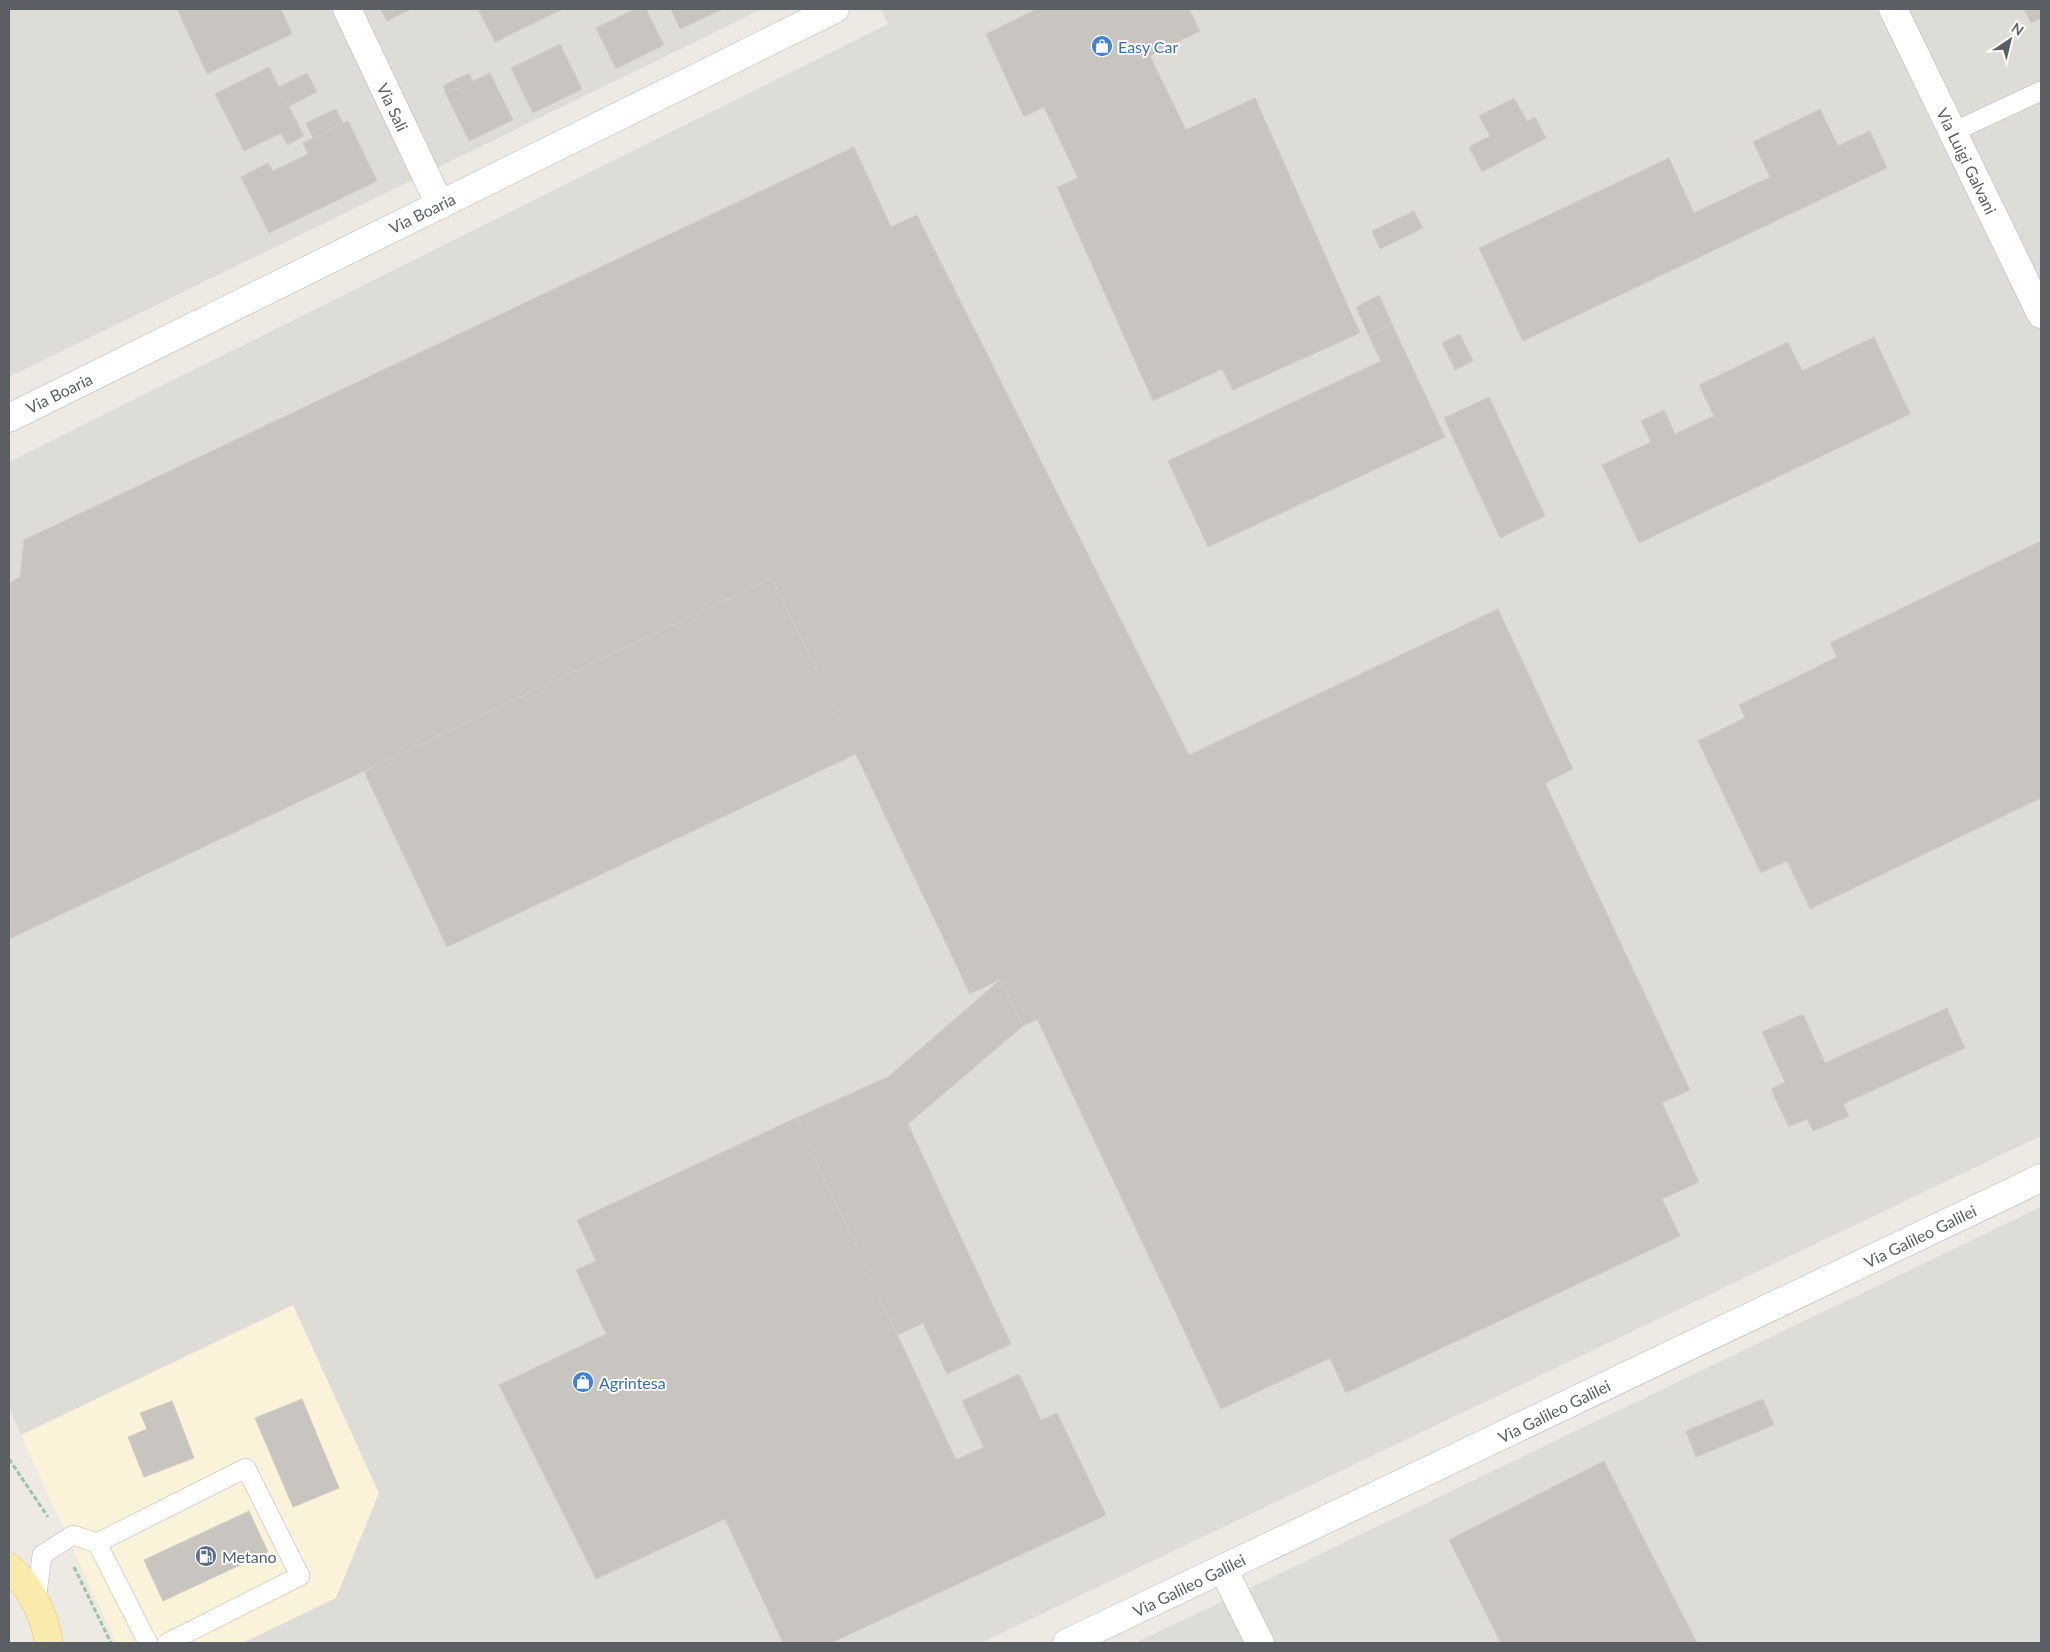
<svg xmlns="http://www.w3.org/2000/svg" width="2050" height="1652" font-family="Lato,sans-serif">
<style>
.commercial{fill:#fbf3d9}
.industrial{fill:#dedcd7}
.building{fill:#c8c5c0;stroke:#d1ccc1}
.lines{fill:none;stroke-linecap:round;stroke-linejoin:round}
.service-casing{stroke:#b3b5b9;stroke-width:20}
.minor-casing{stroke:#b3b5b9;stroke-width:29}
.primary-casing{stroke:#e7c061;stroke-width:29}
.path{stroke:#9bc3a5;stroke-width:3;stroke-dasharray:5 2.5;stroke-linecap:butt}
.service{stroke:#fff;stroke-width:19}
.minor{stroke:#fff;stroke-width:28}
.primary{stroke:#f9ebab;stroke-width:28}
.labels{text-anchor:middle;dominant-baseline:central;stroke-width:4;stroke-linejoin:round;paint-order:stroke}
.shop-label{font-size:16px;fill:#366cbe;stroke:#fff;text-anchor:start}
.street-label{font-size:16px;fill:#5b5e62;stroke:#fff}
.service-label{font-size:16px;fill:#4e5e75;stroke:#fff;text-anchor:start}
</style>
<rect width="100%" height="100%" fill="#edeae3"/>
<!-- commercial -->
<polygon class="commercial" points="293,1304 379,1493 336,1598 241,1643 116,1643 21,1435"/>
<!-- industrial -->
<g class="industrial">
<polygon points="9,9 762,9 9,377"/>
<polygon points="881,9 2041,9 2041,1136 981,1643 243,1643 336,1598 379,1493 293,1305 21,1435 9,1408 9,462 888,24"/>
<polygon points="2041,1207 2041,1643 1135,1643 1223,1601"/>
</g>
<!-- building -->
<g class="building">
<polygon points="177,9 281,9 292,34 207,74"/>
<polygon points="381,9 411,9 387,21"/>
<polygon points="478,9 563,9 495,42"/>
<polygon points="635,9 646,9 664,45 616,69 596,28"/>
<polygon points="671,9 723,9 680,29"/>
<polygon points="1037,9 1189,9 1200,31 1150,56 1186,130 1255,98 1360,333 1233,390 1222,369 1153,401 1057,187 1078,178 1044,107 1024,117 986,34"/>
<polygon points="2024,9 2041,9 2041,18 2031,23"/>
<polygon points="560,44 582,89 533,113 511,68"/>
<polygon points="269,67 304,136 287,145 281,133 244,151 215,94"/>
<polygon points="307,73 317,92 289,106 279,87"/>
<polygon points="469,73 473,81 446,94 443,86"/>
<polygon points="490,73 513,120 469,141 446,94"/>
<polygon points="1514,98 1527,121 1535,117 1546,138 1482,172 1469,147 1490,136 1479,116"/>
<polygon points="336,109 343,123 313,138 306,123"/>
<polygon points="1820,109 1838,146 1870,131 1887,168 1523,341 1479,248 1669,158 1694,213 1770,177 1753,142"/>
<polygon points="348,121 377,181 269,233 241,177 268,163 273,171 308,154 303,143"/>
<polygon points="854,147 891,227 917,215 1189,755 1498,609 1573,769 1545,783 1690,1090 1662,1103 1699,1182 1662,1199 1680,1236 1346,1393 1330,1358 1221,1409 1037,1019 1023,1026 1001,979 970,994 772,578 9,939 9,583 20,577 24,540"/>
<polygon points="1414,211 1423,228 1380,249 1372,231"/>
<polygon points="1379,295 1392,324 1369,336 1356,307"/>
<polygon points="1392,324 1445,437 1208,547 1168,461 1381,361 1369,336"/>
<polygon points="1460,334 1473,361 1455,370 1442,343"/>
<polygon points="1874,337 1910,414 1639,543 1602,465 1651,442 1641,421 1664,410 1675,434 1714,416 1699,385 1788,342 1802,371"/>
<polygon points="1489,397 1545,516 1500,538 1444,418"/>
<polygon points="2041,541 2041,798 1810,909 1787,861 1761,873 1698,741 1745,718 1739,705 1837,657 1830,643"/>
<polygon points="772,578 856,754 447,947 364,771"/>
<polygon points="1001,979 1023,1026 908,1124 1011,1344 947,1374 923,1323 897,1335 796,1118 888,1077"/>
<polygon points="1947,1008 1965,1048 1843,1104 1849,1116 1813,1131 1807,1119 1789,1127 1771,1089 1785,1082 1762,1032 1803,1014 1825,1063"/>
<polygon points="796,1118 956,1460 984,1447 962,1401 1019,1374 1041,1420 1057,1413 1106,1515 831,1643 783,1643 725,1519 596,1579 499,1385 606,1334 576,1270 596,1261 577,1220"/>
<polygon points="302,1399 339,1488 293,1507 255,1418"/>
<polygon points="1763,1399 1774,1425 1696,1457 1686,1431"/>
<polygon points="172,1401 194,1458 144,1477 128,1437 147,1429 140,1413"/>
<polygon points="1604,1461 1697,1643 1501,1643 1449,1540"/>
<polygon points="249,1511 268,1552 163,1601 144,1560"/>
</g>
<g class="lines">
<!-- service casing -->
<g class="service-casing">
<g id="service">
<polyline points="1953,132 2041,91"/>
<polyline points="97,1543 246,1468 300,1576 167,1643"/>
<polyline points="36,1602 42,1555 73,1535 97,1543 148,1643"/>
</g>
</g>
<!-- minor casing -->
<g class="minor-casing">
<g id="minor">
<polyline points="347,9 440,205"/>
<polyline points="1893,9 2041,314"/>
<polyline points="9,418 835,9"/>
<polyline points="1223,1569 1260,1643"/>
<polyline points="1067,1643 2041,1178"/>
</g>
</g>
<!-- primary casing -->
<g class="primary-casing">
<path id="primary" d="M9,1567c21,18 36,49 40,76"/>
</g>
<!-- path -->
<g class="path">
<polyline points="9,1459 48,1517"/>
<polyline points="74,1567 111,1643"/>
</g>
<!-- service -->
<use href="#service" class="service"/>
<!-- minor -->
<use href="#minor" class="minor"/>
<!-- primary -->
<use href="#primary" class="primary"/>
</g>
<!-- icons -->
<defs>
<g id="shop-disc" transform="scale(1.125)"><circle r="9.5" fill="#3f7fe0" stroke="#fff"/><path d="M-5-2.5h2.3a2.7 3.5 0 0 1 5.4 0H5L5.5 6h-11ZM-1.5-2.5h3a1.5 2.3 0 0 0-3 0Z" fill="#fff"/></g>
<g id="fuel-disc" transform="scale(1.125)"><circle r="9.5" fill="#5c6f8a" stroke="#fff"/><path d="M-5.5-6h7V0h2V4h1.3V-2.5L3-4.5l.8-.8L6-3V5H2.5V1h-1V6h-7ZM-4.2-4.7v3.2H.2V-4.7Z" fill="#fff"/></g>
</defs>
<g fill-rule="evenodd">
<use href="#shop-disc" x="1102" y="46"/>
<use href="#shop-disc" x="583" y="1382"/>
<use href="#fuel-disc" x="206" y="1556"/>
</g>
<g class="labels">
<!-- shop labels -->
<g class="shop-label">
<text x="1118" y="46">Easy Car</text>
<text x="599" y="1382">Agrintesa</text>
</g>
<!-- street labels -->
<g class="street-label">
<text transform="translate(393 107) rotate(65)">Via Sali</text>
<text transform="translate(1967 161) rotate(64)">Via Luigi Galvani</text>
<text transform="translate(422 213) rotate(-26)">Via Boaria</text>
<text transform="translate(59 393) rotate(-26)">Via Boaria</text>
<text transform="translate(1920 1236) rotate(-26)">Via Galileo Galilei</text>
<text transform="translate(1554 1411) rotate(-26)">Via Galileo Galilei</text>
<text transform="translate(1189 1585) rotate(-26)">Via Galileo Galilei</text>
</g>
<!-- service labels -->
<g class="service-label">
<text x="222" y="1556">Metano</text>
</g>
</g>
<!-- border -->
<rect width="2050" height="1652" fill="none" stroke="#5b5e62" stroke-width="20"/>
<!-- north arrow -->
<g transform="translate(2010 40) rotate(35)" stroke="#ffffff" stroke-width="4" paint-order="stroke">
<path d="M0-4L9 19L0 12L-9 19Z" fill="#5b5e62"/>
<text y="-8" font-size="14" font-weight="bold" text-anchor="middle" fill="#5b5e62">N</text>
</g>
</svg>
